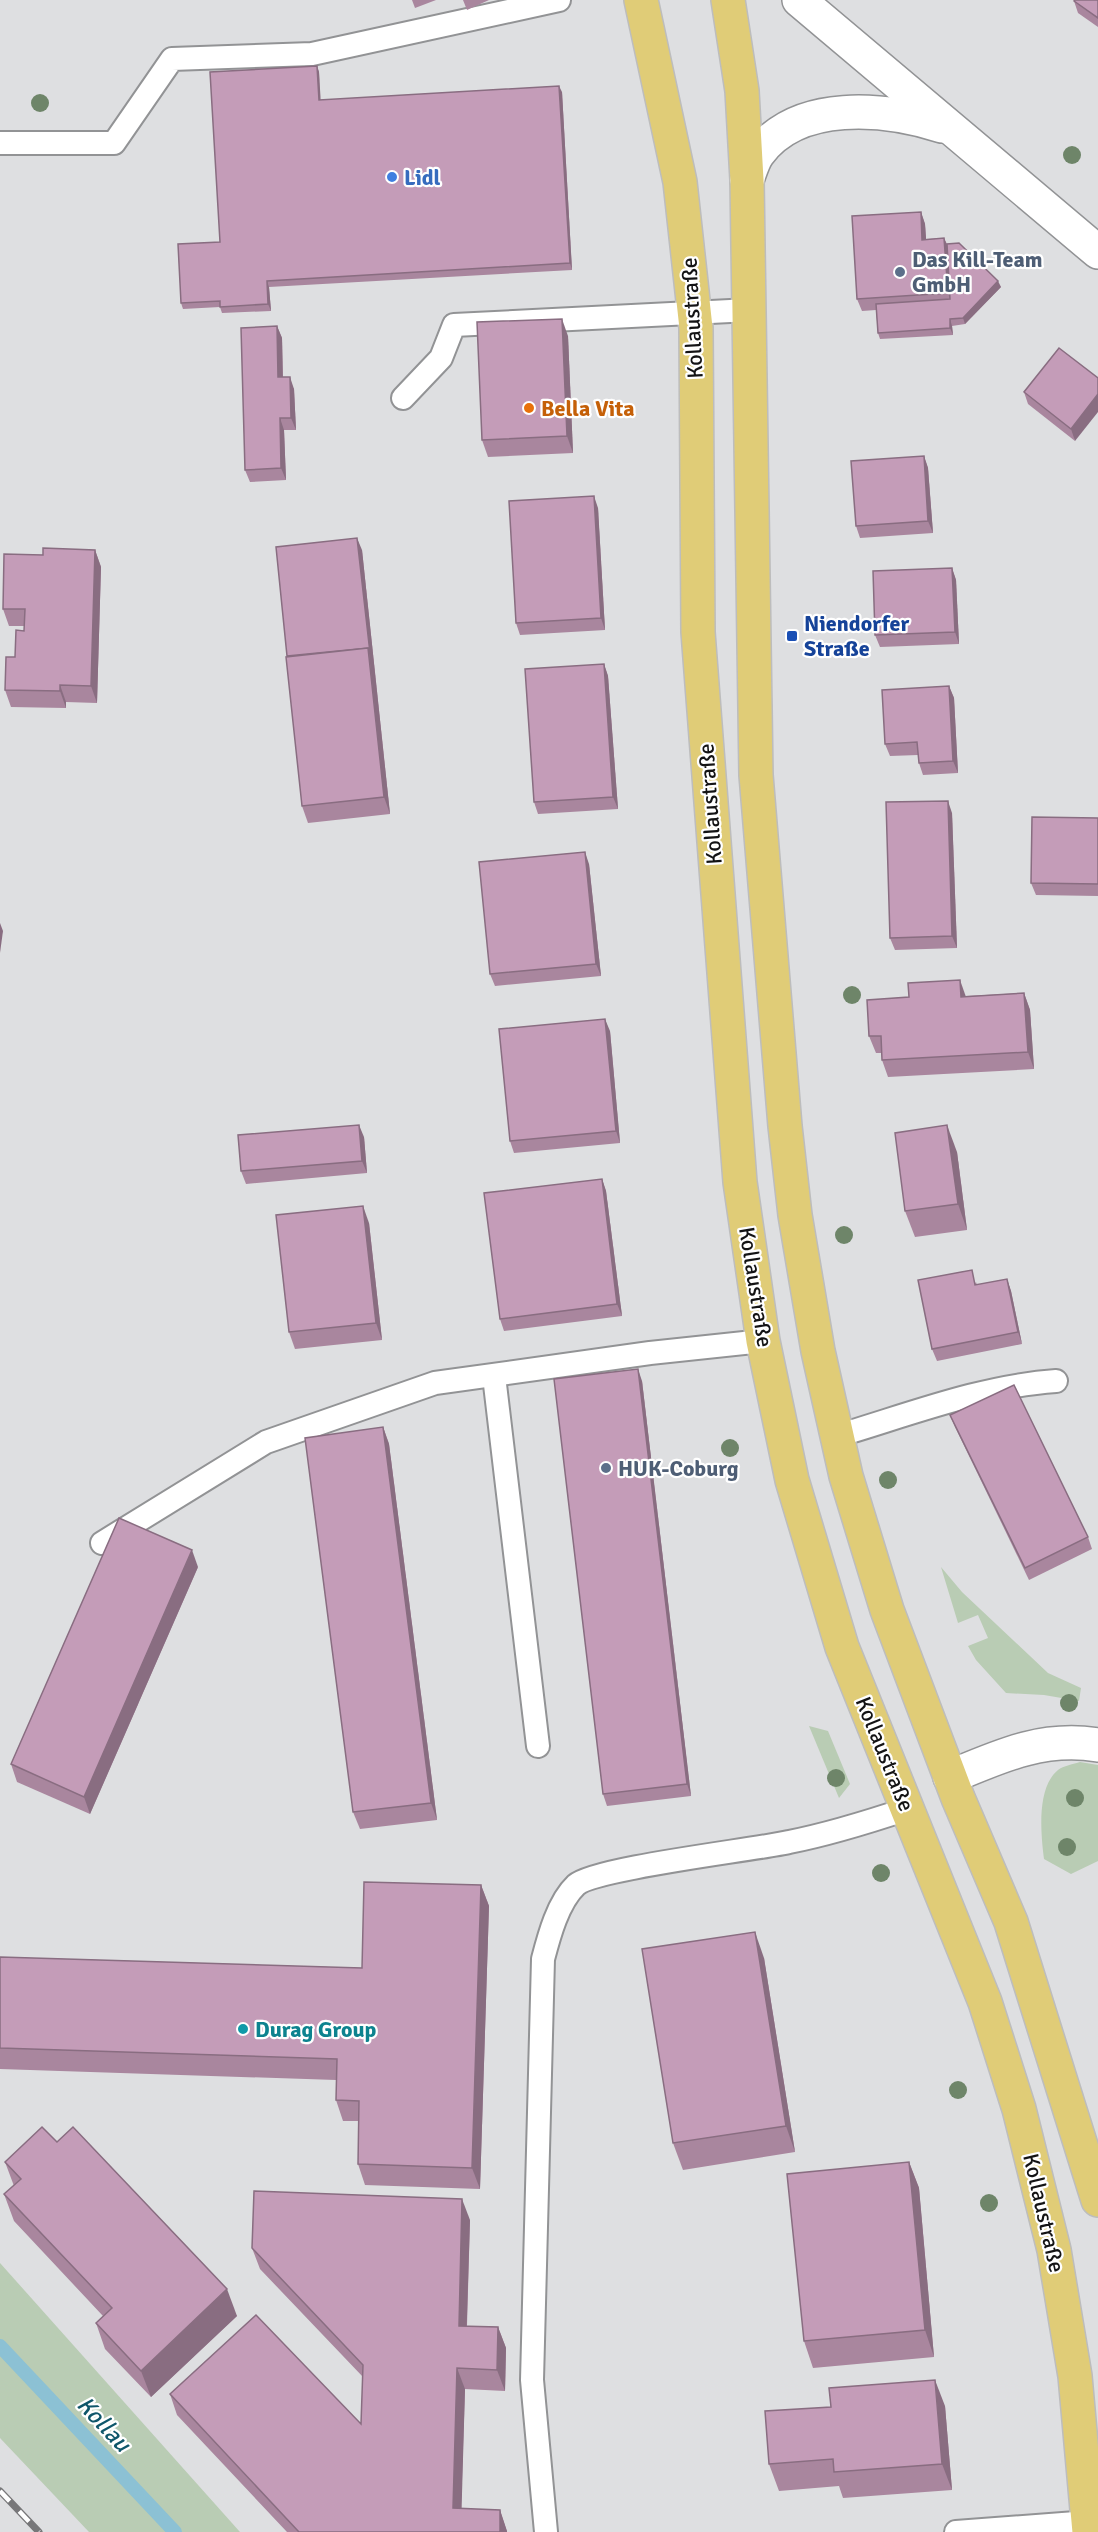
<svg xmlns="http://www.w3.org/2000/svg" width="1098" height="2532" font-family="Signika,sans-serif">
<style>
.green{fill:#b9ccb4}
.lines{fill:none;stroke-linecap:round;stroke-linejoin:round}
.stream{stroke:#8cc1d4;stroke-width:14}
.lane-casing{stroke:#929395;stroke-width:26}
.street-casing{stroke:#929395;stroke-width:36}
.primary-casing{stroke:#bdbdbd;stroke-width:36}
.lane{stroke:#fff;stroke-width:22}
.street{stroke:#fff;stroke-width:33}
.primary{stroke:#e0cc77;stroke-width:33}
.rail-casing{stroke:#777779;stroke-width:7}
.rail{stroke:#fff;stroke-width:4.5;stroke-dasharray:14;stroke-linecap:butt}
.tree{fill:#6e8569}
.wall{fill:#a9869e}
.shaded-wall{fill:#896d81}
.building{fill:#c49cb8;stroke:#896d81;stroke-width:1.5}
.shop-dot{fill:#3f7fe0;stroke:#fff;stroke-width:2}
.service-dot{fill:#5c6f8a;stroke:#fff;stroke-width:2}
.food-dot{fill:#e8710a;stroke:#fff;stroke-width:2}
.transit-dot{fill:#1a4fb4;stroke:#fff;stroke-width:2}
.culture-dot{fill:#0f9aa8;stroke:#fff;stroke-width:2}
.labels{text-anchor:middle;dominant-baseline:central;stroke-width:4.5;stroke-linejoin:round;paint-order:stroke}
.shop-label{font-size:22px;font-weight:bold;fill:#366cbe;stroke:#fff;text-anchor:start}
.service-label{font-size:22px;font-weight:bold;fill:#4e5e75;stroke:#fff;text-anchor:start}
.street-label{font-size:22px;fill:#131314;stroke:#fff}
.food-label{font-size:22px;font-weight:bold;fill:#c56008;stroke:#fff;text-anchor:start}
.transit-label{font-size:22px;font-weight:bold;fill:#164399;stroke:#fff;text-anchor:start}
.culture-label{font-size:22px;font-weight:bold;fill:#0d838f;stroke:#fff;text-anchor:start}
.water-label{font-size:24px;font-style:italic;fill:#0e566a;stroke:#fff}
</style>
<rect width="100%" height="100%" fill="#dedfe1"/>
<!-- green -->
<g class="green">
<polygon points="941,1567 962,1592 1048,1673 1081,1688 1079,1701 1044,1695 1006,1693 976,1660 968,1646 988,1638 978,1615 958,1623"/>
<polygon points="809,1726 828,1731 850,1784 839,1798"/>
<path d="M1080,1762l18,3v96l-27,13 -27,-15c-3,-24 -8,-71 14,-89 5,-4 16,-6 22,-8z"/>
<polygon points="0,2263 240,2532 89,2532 0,2438"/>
</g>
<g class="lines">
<!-- stream -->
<polyline class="stream" points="0,2346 175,2532"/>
<!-- lane casing -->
<g class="lane-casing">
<g id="lane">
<polyline points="0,143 114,143 172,59 312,54 559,0"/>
<polyline points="403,398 441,358 454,325 750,310"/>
<polyline points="494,1376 538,1746"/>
<path d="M837,1436c71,-21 145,-50 219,-55"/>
<polyline points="102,1543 266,1442 435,1383 650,1353 763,1341"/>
<path d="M546,2532l-14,-152 11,-421c6,-23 15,-57 33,-74 19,-17 178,-35 213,-43 41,-8 79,-20 118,-33"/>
<polyline points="956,2532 1089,2522"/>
</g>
</g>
<!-- street casing -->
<g class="street-casing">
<g id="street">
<polyline points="799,0 1098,252"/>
<path d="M747,180c3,-8 6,-19 11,-26 40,-55 127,-46 184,-28"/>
<path d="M950,1777c50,-21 93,-41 148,-32"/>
</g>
</g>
<!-- primary casing -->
<g class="primary-casing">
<g id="primary">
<polyline points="641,0 680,182 696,328 698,632 740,1182 763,1341 792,1480 842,1647 985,2002 1019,2109 1054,2250 1075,2376 1089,2532"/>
<polyline points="728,0 742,91 747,180 756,775 785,1126 795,1215 818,1351 846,1476 887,1610 958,1798 1011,1922 1098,2200"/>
</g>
</g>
<!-- lane -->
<use href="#lane" class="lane"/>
<!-- street -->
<use href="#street" class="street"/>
<!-- primary -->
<use href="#primary" class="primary"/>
<!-- rail casing -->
<g class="rail-casing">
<polyline id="rail" points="0,2491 39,2532"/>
</g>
<!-- rail -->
<use href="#rail" class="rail"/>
</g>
<!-- trees -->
<g class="tree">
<circle cx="40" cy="103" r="9"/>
<circle cx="1072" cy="155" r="9"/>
<circle cx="852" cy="995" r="9"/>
<circle cx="844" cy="1235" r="9"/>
<circle cx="730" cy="1448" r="9"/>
<circle cx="888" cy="1480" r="9"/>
<circle cx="1069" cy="1703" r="9"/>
<circle cx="836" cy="1778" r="9"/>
<circle cx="1075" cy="1798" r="9"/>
<circle cx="1067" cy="1847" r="9"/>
<circle cx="881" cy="1873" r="9"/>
<circle cx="958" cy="2090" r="9"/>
<circle cx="989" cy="2203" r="9"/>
</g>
<!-- wall -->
<g class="wall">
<polygon points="412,0 436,0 415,8"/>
<polygon points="463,0 489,0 467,10"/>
<polygon points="1098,0 1098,27 1078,13 1074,1"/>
<polygon points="317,66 319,72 320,100 562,92 572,270 269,287 271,311 222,313 220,307 183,309 181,303 220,242"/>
<polygon points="921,212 925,224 926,239 944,238 947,244 1001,287 965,324 952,326 953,335 880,339 878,333 876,310 862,311 857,299"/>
<polygon points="277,326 282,338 283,377 294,389 296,430 284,430 286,480 250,482 245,470"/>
<polygon points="568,336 573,453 488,457 482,440"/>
<polygon points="1059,348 1075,441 1028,404 1024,392"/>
<polygon points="924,456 928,468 933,533 860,538 856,526"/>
<polygon points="598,508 605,630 520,635 516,623"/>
<polygon points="95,550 101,567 97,703 66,702 66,708 11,707 5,690 24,631 25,626 9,626 3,609 43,555"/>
<polygon points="362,550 390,814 308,823 302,806"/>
<polygon points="952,568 956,580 959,644 880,647 875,635"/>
<polygon points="604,664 608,676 618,809 538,814 534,802"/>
<polygon points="949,686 954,698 958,773 923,775 919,763 918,755 890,756 885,744"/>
<polygon points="952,813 957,948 895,950 890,938"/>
<polygon points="1098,818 1098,896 1036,895 1031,883"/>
<polygon points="589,864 601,976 495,986 490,974"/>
<polygon points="1024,993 1030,1010 1034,1069 888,1077 882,1060 882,1053 876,1053 869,1036 966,996"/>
<polygon points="610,1031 620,1143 514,1153 510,1141"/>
<polygon points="364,1137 367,1173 246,1184 241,1171"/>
<polygon points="957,1152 967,1230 915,1237 905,1211"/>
<polygon points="602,1179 606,1191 622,1316 504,1331 500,1319"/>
<polygon points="369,1223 382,1340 295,1349 289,1332"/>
<polygon points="1007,1279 1011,1291 1022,1344 937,1361 932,1349 976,1282 977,1285"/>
<polygon points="642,1381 691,1796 607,1806 603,1794"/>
<polygon points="950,1415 1088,1537 1092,1549 1029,1580 955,1427"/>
<polygon points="383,1427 389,1444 437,1820 360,1829 353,1812"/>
<polygon points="198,1567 90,1814 17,1782 11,1764"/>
<polygon points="481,1885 489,1906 480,2189 365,2185 358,2164 359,2121 343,2121 336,2100 336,2080 0,2069 0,1957 362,1968"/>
<polygon points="764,1958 795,2152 683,2170 673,2143"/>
<polygon points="57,2142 237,2316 151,2397 105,2349 96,2323 103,2316 14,2221 4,2194 14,2186 5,2162"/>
<polygon points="909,2162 919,2188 934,2357 813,2368 804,2341"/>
<polygon points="470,2220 467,2326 498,2327 506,2348 505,2391 465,2389 461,2509 500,2510 507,2532 287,2532 177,2415 170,2394 361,2424 363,2377 260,2269 252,2248"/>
<polygon points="945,2406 952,2490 843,2498 839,2486 779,2491 769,2464"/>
</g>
<!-- shaded-wall -->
<g class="shaded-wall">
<polygon points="317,66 319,72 321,106 319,100"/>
<polygon points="559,86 562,92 572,270 570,263"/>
<polygon points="921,212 925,224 927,252 922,240"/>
<polygon points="944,238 949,250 952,305 948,293"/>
<polygon points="267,281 269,287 271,311 268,304"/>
<polygon points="998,281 1001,287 965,324 963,318"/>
<polygon points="562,319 568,336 573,453 567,436"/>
<polygon points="950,319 952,326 953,335 950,328"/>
<polygon points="277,326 282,338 283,389 278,377"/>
<polygon points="290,377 294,389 296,430 291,418"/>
<polygon points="1098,394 1098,412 1075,441 1071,429"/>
<polygon points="280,418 284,430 286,480 281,468"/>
<polygon points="924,456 928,468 933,533 928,521"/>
<polygon points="594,496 598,508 605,630 601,618"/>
<polygon points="357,538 362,550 390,814 384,797"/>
<polygon points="95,550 101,567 97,703 91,686"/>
<polygon points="952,568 956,580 959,644 955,632"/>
<polygon points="604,664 608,676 618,809 613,797"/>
<polygon points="60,685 66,702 66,708 60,691"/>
<polygon points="949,686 954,698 958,773 953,761"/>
<polygon points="948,801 952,813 957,948 952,936"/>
<polygon points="585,852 589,864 601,976 596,964"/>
<polygon points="0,923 3,931 0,953"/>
<polygon points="960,980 966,997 961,997"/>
<polygon points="1024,993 1030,1010 1034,1069 1028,1052"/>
<polygon points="605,1019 610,1031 620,1143 616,1131"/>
<polygon points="359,1125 364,1137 367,1173 362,1161"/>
<polygon points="947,1125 957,1152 967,1230 958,1204"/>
<polygon points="602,1179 606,1191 622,1316 617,1304"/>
<polygon points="363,1206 369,1223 382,1340 376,1323"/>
<polygon points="1007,1279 1011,1291 1022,1344 1018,1332"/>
<polygon points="638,1369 642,1381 691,1796 687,1784"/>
<polygon points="383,1427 389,1444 437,1820 431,1803"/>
<polygon points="192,1550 198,1567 90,1814 84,1797"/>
<polygon points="481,1885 489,1906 480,2189 472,2168"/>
<polygon points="755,1932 764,1958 795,2152 786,2126"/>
<polygon points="909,2162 919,2188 934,2357 925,2330"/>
<polygon points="462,2199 470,2220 466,2347 459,2326"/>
<polygon points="227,2289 237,2316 151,2397 141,2371"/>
<polygon points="498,2327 506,2348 505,2391 497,2370"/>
<polygon points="457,2368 465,2389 461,2529 453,2508"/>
<polygon points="935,2380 945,2406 952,2490 942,2464"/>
<polygon points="500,2510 507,2531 507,2532 500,2532"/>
</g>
<!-- building -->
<g class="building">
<polygon points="1075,0 1098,0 1098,18 1074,1"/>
<polygon points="317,66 319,100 559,86 570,263 267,281 268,304 220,307 220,301 181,303 178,244 220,242 210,72"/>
<polygon points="921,212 922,240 944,238 948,293 857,299 852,216"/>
<polygon points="959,243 998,281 963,318 950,319 950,328 878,333 876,304 950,299 947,244"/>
<polygon points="562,319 567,436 482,440 477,322"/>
<polygon points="277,326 278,377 290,377 291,418 280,418 281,468 245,470 241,328"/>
<polygon points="1059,348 1098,378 1098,394 1071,429 1024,392"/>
<polygon points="924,456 928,521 856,526 851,461"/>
<polygon points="594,496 601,618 516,623 509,501"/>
<polygon points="357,538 370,653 368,648 287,656 276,547"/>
<polygon points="43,548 95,550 91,686 60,685 60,691 5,690 6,657 15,657 16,630 24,631 25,609 3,609 4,554 43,555"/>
<polygon points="952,568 955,632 875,635 873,571"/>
<polygon points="368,648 384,797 302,806 286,657"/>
<polygon points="604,664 613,797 534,802 525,669"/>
<polygon points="949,686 953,761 919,763 917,742 885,744 882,690"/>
<polygon points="948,801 952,936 890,938 886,802"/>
<polygon points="1032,817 1098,818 1098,884 1031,883"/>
<polygon points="585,852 596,964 490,974 479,862"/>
<polygon points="960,980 961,997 1024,993 1028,1052 882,1060 881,1036 869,1036 867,1000 909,997 908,983"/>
<polygon points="605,1019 616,1131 510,1141 499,1029"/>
<polygon points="359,1125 362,1161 241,1171 238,1135"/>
<polygon points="947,1125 958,1204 905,1211 895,1133"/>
<polygon points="602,1179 617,1304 500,1319 484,1193"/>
<polygon points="363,1206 376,1323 289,1332 276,1215"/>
<polygon points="972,1270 975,1285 1007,1279 1018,1332 932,1349 918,1280"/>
<polygon points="638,1369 687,1784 603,1794 554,1379"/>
<polygon points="1014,1385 1088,1537 1025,1568 950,1415"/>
<polygon points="383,1427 431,1803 353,1812 305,1438"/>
<polygon points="119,1518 192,1550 84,1797 11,1764"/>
<polygon points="364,1882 481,1885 472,2168 358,2164 359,2101 336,2100 337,2059 0,2048 0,1957 362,1968"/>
<polygon points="755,1932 786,2126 673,2143 642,1949"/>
<polygon points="42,2127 57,2142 73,2127 227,2289 141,2371 96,2323 112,2308 4,2194 21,2179 5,2162"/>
<polygon points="909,2162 925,2330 804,2341 787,2174"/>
<polygon points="254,2191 462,2199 459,2326 498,2327 497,2370 457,2368 453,2508 500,2510 500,2532 299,2532 170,2394 256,2315 361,2424 363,2365 252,2248"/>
<polygon points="935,2380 942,2464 834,2472 833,2459 769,2464 765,2411 831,2407 829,2388"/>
</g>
<!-- markers -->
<circle class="shop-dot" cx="392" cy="177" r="6"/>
<g class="service-dot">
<circle cx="900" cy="272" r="6"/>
<circle cx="606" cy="1468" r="6"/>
</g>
<circle class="food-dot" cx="529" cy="408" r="6"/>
<rect class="transit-dot" x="786" y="630" width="12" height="12" rx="3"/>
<circle class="culture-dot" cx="243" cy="2029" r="6"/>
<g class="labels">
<!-- shop labels -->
<g class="shop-label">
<text x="404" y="177">Lidl</text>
</g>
<!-- service labels -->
<g class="service-label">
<text x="912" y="259">Das Kill-Team<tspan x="912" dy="25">GmbH</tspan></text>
<text x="618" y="1468">HUK-Coburg</text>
</g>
<!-- street labels -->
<g class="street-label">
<text transform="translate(692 318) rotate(-93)">Kollaustraße</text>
<text transform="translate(710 804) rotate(-94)">Kollaustraße</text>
<text transform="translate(756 1287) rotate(81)">Kollaustraße</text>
<text transform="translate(885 1754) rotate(68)">Kollaustraße</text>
<text transform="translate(1044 2213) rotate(77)">Kollaustraße</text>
</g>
<!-- food labels -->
<g class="food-label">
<text x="541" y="408">Bella Vita</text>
</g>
<!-- transit labels -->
<g class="transit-label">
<text x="804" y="623">Niendorfer<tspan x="804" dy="25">Straße</tspan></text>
</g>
<!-- culture labels -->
<g class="culture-label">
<text x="255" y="2029">Durag Group</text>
</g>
<!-- water labels -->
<g class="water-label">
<text transform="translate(104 2424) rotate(47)">Kollau</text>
</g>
</g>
</svg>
